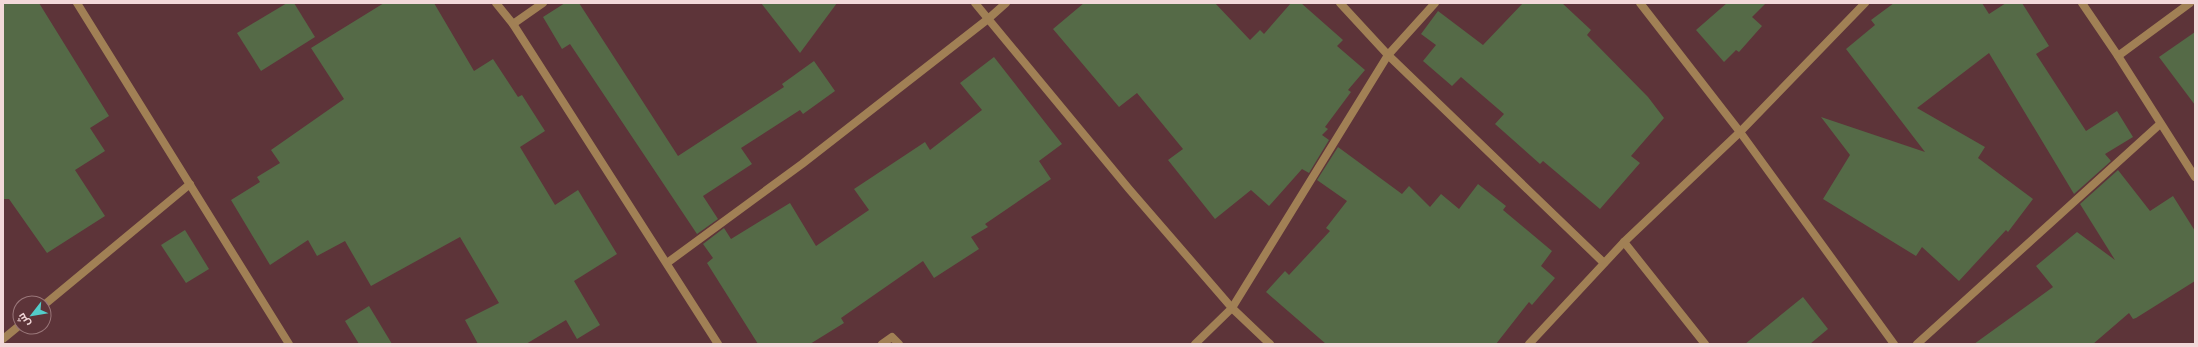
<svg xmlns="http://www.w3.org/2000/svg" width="2198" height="347" font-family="Spectral,Cairo,serif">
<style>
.building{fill:#556a47}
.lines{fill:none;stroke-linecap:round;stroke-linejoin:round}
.minor{stroke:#a18055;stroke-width:8}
</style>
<rect width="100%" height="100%" fill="#5d3439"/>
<!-- building -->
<g class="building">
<polygon points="3,3 39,3 109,116 90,128 105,151 75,170 105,216 47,253 9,199 3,199"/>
<polygon points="287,3 294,3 315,37 261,71 237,33"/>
<polygon points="384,3 434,3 474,71 493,59 518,97 522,95 545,131 520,147 555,205 578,190 617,254 574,281 600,325 577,339 566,320 526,344 478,344 465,320 499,303 460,237 371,286 345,241 317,256 308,240 270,265 231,200 260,182 257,177 280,163 271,150 344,99 311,48"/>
<polygon points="565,3 579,3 678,156 784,87 782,84 814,61 835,91 803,114 800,110 741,148 752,164 703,196 718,219 697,234 570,44 562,49 543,17"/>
<polygon points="761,3 837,3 800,53"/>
<polygon points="1084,3 1215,3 1250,40 1260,30 1264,34 1291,3 1301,3 1343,40 1337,46 1365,70 1348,90 1351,92 1325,127 1328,129 1322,135 1329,140 1309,173 1302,169 1269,206 1251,190 1215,219 1168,160 1183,149 1137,93 1119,107 1053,29"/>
<polygon points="1523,3 1562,3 1591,30 1587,35 1648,97 1664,118 1631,156 1640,163 1600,209 1543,161 1540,164 1495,124 1504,114 1461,77 1452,86 1423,61 1436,45 1421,34 1438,11 1483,45"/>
<polygon points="1727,3 1766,3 1752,17 1762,26 1739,52 1736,50 1724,62 1696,30"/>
<polygon points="1894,3 1982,3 1989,14 2006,3 2022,3 2049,46 2036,54 2086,131 2117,111 2133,137 2105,154 2111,161 2074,194 1989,53 1917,108 1985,147 1978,158 2033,199 2008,232 2006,230 1959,281 1922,247 1916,256 1823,199 1850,155 1821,117 1925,152 1846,49 1875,25 1871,20"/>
<polygon points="2195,32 2195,105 2159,57"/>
<polygon points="994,57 1062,144 1039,161 1051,179 985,224 988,227 971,237 979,249 934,278 923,261 841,318 844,323 810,344 758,344 707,263 713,258 703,244 724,228 731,239 790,203 816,246 869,210 854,189 925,142 930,150 982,110 960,83"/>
<polygon points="1338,147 1402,194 1409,186 1430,207 1441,194 1459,209 1478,184 1506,206 1503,210 1552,251 1541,266 1555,278 1532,305 1529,302 1496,344 1326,344 1266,292 1285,271 1289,275 1330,231 1326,228 1347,201 1317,180"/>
<polygon points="2118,170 2150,211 2173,196 2195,231 2195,281 2136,318 2133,319 2129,313 2093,344 1974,344 2053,287 2036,266 2077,232 2115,260 2080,204"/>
<polygon points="185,230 209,269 186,283 161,245"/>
<polygon points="1803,297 1828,329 1810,344 1745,344"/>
<polygon points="369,306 392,344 359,344 345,321"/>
</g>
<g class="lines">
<!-- minor -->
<g class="minor">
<polyline points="77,3 289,344"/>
<polyline points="496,3 513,24 718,344"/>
<polyline points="975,3 1129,189 1232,308 1270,344"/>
<polyline points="1340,3 1388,55 1604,263"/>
<polyline points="1640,3 1740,132 1894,344"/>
<polyline points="2082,3 2118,56 2195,177"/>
<polyline points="513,24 543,3"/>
<polyline points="2118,56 2190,3"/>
<polyline points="1624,242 1705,344"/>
<polyline points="667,263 802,164 988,19 1006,3"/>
<polyline points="44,305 190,184"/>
<polyline points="3,339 20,325"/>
<polyline points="882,344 892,337 899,344"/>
<polyline points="1195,344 1232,308 1388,55 1435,3"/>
<polyline points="1529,344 1624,242 1740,132 1865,3"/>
<polyline points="1917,344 2160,124"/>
</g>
</g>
<!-- border -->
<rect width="2198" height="347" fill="none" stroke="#f2d8d9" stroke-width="8"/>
<!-- north arrow -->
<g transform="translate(32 315) rotate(239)"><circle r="19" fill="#5d3439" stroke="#997679"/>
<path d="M0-3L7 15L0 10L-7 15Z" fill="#53cdca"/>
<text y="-6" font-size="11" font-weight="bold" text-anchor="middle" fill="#f2d8d9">ش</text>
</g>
</svg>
